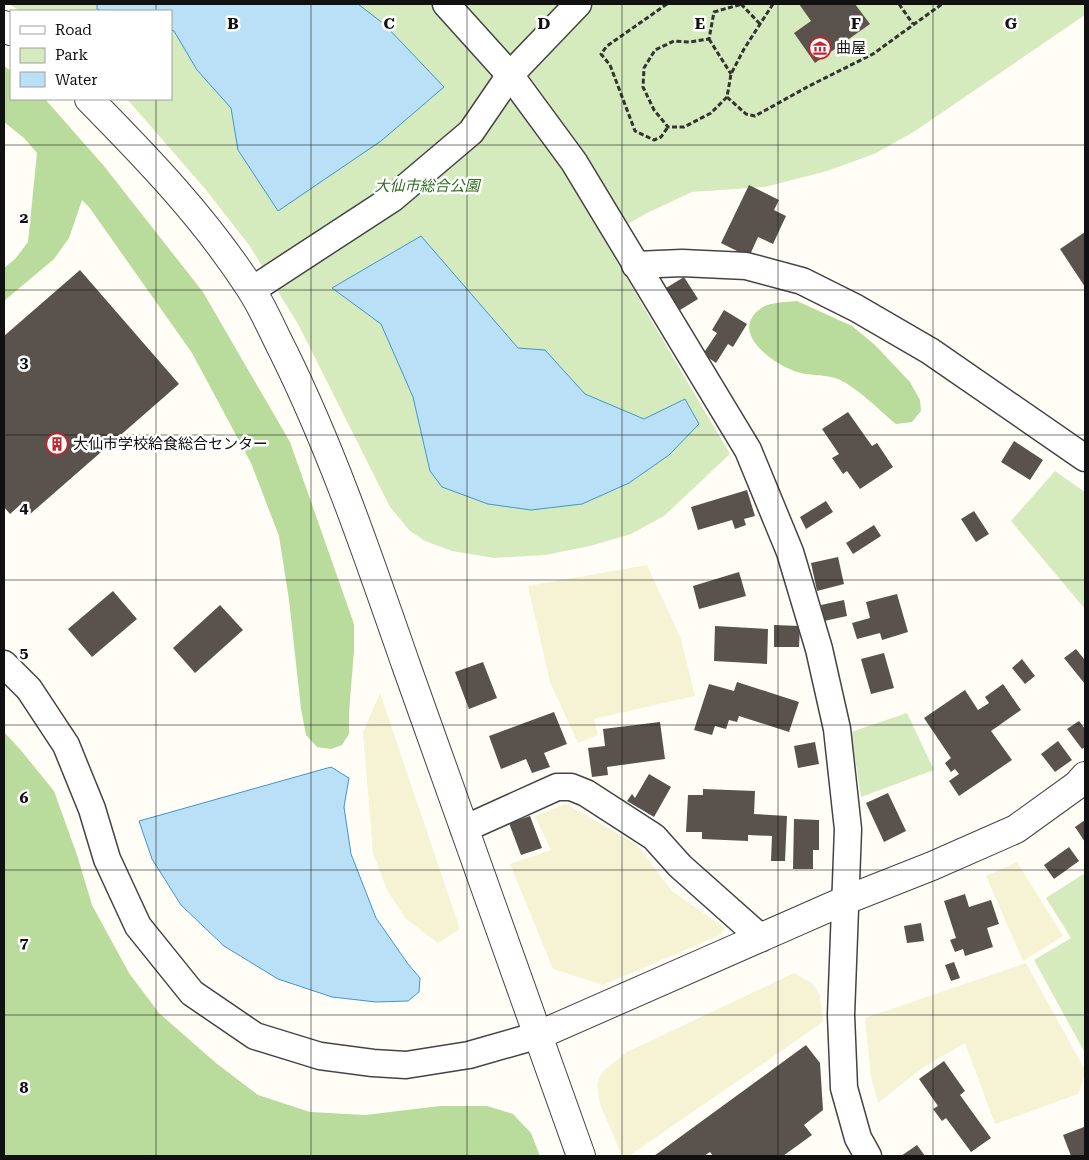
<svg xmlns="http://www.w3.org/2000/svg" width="1089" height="1160" font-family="'Roboto Serif','Noto Sans JP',serif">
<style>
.farmland{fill:#f6f3d4}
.green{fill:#d5ebbd}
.forest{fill:#b9dc9c}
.water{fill:#b9e0f7;stroke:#3f96cf}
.building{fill:#5a524d}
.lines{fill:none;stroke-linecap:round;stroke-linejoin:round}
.minor-casing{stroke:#444;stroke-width:29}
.tertiary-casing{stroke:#444;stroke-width:30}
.path{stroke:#333;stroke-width:3;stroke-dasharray:5 2.5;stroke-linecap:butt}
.minor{stroke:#fff;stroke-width:26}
.tertiary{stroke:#fff;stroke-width:28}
.grid{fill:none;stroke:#111;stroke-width:1;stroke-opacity:0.55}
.labels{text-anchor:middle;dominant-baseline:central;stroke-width:5;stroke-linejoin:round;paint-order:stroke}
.poi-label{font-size:15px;fill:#111;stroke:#fff;text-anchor:start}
.park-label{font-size:15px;font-style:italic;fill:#2f6b1f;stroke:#fff}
.grid-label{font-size:16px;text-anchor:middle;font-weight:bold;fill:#111;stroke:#fff;stroke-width:5;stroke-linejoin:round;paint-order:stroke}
</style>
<rect width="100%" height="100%" fill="#fffdf5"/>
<!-- farmland -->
<g class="farmland">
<polygon points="647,565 681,639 695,696 594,719 598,735 578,743 550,682 528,586"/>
<polygon points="380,693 460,929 438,943 406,919 387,890 373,853 363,733"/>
<polygon points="566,804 636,844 672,891 725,928 720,935 603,985 553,969 510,864 551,850 535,816"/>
<polygon points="1017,862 1063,936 1023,961 986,876"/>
<polygon points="1026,963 1085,1070 1085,1074 1078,1094 995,1124 965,1043 922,1068 878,1103 871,1077 865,1018"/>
<polygon points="794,973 812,983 820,995 823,1022 629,1156 622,1156 600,1104 597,1084 602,1072 627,1052"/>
</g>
<!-- green -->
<g class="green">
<polygon points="9,4 1085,4 1085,15 912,133 874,154 827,171 765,187 692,192 647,213 603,238 730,454 664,516 631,534 590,546 545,555 494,558 452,551 425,541 410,531 390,507 298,324 249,245 206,190 127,99 171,99 171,11 20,11"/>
<polygon points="1055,471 1085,492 1085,609 1011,521"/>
<polygon points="907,713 934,770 861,797 851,732"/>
<polygon points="1085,873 1085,1053 1034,960 1071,938 1046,898"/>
</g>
<!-- forest -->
<g class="forest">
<polygon points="4,66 11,71 11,99 45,99 104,166 203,292 290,442 354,624 354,651 349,712 349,734 342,745 331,749 317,747 306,735 301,709 289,600 279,536 251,463 192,353 89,207 82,200 69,238 54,259 4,301 4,268 15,259 28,242 37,153 24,138 4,122"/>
<path d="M797,301l55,25 23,19 35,37 10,18 1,11 -9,11 -16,2c-16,-13 -42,-40 -61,-46 -13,-4 -28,-2 -41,-7 -24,-9 -67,-41 -31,-64 9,-5 24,-5 34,-6z"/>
<polygon points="4,732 19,748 54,791 77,855 92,905 129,973 159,1013 216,1063 258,1095 310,1112 365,1115 440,1106 487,1106 513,1114 531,1133 540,1156 4,1156"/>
</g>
<!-- water -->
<g class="water">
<polygon points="97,4 358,4 384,24 444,87 381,141 278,211 238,150 231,108 197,70 174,31 171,30 171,11 102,11 97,9"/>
<polygon points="421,236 518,348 545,350 585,394 644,419 685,399 699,424 669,455 629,483 582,504 531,510 488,504 442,487 430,471 413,397 381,324 332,288"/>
<polygon points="331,767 349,778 344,807 351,854 376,918 408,964 420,978 419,992 408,1001 376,1002 332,997 278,979 224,946 181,905 152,859 139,821"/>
</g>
<!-- building -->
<g class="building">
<polygon points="799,4 855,4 870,24 815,63 794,33 811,21"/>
<polygon points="749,185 779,200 774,210 786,216 773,244 758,237 749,257 721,243"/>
<polygon points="1085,232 1085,287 1060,249"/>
<polygon points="80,270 179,384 29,515 20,505 10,514 4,507 4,336"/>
<polygon points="684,277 698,299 680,310 666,288"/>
<polygon points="724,310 747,324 733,347 728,344 716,363 703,354 717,333 712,330"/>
<polygon points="848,412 872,446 877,443 893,467 860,489 847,471 843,474 832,458 839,454 822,429"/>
<polygon points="1014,441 1043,460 1030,480 1001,462"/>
<polygon points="747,490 755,516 744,519 746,525 735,529 732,520 698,530 691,507"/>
<polygon points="826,501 833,512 806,529 800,517"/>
<polygon points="974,511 989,534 976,542 961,519"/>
<polygon points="874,525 881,536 853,554 846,543"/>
<polygon points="838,557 844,584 817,591 811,563"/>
<polygon points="739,572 746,596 699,609 693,586"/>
<polygon points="113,591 137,619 92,657 68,629"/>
<polygon points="897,594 908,632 882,640 880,633 857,639 852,623 870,618 866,602"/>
<polygon points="844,600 847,616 824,621 821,605"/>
<polygon points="220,605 243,630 195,673 173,648"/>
<polygon points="774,625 800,626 799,647 774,647"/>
<polygon points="715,626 768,629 767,664 714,661"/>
<polygon points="1076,649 1084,659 1085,658 1085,684 1064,658"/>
<polygon points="884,653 894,688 871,694 861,659"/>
<polygon points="1022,659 1035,676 1025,684 1012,668"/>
<polygon points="483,662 497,698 469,709 455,672"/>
<polygon points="737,682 799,702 789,732 739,716 737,722 729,720 726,729 715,726 712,735 694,730 709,684 734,691"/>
<polygon points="1003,684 1021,710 991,731 1012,760 959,796 949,781 959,774 955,769 951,772 945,763 951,758 924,718 965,690 978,710 989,703 985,697"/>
<polygon points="554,712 567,744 544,753 550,767 532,773 526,759 501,769 489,736"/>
<polygon points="1079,721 1085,729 1085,747 1082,749 1067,729"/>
<polygon points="660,722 665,759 607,767 608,775 592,777 588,748 605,746 603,729"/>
<polygon points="1058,741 1072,760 1055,772 1041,754"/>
<polygon points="815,742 819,764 798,768 794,746"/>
<polygon points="649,774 671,787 654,817 627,801 632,794 635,798"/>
<polygon points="703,789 755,791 754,814 787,816 785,861 771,861 772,836 748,835 748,841 702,839 702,832 686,832 688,795 703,795"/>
<polygon points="888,793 906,831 884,842 866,803"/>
<polygon points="530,816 542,848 521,855 509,823"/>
<polygon points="794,819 819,820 819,850 813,850 813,869 793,869"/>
<polygon points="1085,820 1085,842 1075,827"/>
<polygon points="1069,847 1079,861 1054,879 1044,865"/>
<polygon points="965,894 969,907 991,900 999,924 987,928 993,947 965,956 963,949 955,952 950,940 956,938 944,901"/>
<polygon points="921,923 924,941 907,943 904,926"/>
<polygon points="954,962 960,978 951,981 945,965"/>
<polygon points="806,1045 820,1063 823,1110 804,1125 812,1135 783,1156 713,1156 710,1152 704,1156 654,1156"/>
<polygon points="944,1061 965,1091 960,1095 991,1138 971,1152 946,1118 942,1121 933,1109 938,1106 919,1079"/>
<polygon points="1084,1127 1085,1131 1085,1156 1071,1156 1063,1135"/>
<polygon points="917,1145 925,1156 901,1156"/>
</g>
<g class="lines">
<!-- minor casing -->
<g class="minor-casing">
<g id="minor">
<polyline points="446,4 510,75 574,162 748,450 790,552 819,649 837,729 848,829 841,1015 844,1088 858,1138 868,1156"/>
<polyline points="635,265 682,263 746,266 802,281 856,308 930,351 1085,458"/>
<polyline points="252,290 393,198 471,132 510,75 578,4"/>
<polyline points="4,664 29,689 66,745 92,809 107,859 138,926 192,993 255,1036 320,1056 373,1063 406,1065 469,1055 539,1035"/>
<polyline points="464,829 557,787 571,787 586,793 654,837 680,866 761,938"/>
</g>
</g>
<!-- tertiary casing -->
<g class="tertiary-casing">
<g id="tertiary">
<polyline points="4,25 11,31"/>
<path d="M89,99c58,59 116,119 161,189 13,19 22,42 33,63 50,101 86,208 123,314 57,164 118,327 175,491"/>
<polyline points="539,1035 846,900 932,866 1016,829 1077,785 1085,776"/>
</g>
</g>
<!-- path -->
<g class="path">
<polyline points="667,4 607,46 601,54 610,65 635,131 654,140 661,137 668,127"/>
<polyline points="741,4 760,24"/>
<polyline points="773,4 744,49 731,74 727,97 746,114 755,116 809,86 873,54 942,4"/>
<polyline points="899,4 913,24"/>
<polyline points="709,39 731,74"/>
<polyline points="727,97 711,113 684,127 668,127 654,110 643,87 644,68 655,50 674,41 689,42 709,39 714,12 742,4"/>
</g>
<!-- minor -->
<use href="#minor" class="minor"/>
<!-- tertiary -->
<use href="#tertiary" class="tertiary"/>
</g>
<!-- grid -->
<path class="grid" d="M156,4v7M311,4v1152M467,4v1152M622,4v1152M778,4v1152M933,4v1152M156,99v1057M4,145h1081M4,290h1081M4,435h1081M4,580h1081M4,725h1081M4,870h1081M4,1015h1081"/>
<!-- icons -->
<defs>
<g id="museum-ring" transform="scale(1.125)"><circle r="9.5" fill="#fff" stroke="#c4262e" stroke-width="1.5"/><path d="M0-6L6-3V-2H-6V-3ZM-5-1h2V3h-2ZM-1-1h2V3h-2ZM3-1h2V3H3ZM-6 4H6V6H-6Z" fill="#c4262e"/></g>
<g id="building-ring" transform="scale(1.125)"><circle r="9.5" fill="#fff" stroke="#c4262e" stroke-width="1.5"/><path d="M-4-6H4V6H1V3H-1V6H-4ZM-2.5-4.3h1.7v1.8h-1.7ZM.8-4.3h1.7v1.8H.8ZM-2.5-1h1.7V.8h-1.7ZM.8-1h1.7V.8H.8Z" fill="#c4262e"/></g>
</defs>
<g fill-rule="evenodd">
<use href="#museum-ring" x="820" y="48"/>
<use href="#building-ring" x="57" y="444"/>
</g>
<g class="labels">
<!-- poi labels -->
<g class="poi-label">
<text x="836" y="48">曲屋</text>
<text x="73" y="444">大仙市学校給食総合センター</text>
</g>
<!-- park labels -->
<g class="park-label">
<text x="427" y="186">大仙市総合公園</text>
</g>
</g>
<g class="grid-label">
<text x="233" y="29">B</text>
<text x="389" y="29">C</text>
<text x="544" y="29">D</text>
<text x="700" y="29">E</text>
<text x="856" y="29">F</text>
<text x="1011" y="29">G</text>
<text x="24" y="223">2</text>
<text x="24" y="368">3</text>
<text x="24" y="513">4</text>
<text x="24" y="658">5</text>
<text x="24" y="803">6</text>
<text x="24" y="948">7</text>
<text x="24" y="1093">8</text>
</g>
<!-- border -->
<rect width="1089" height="1160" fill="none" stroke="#111111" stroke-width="10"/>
<!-- legend -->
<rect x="10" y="10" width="162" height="90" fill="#ffffff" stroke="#a0a0a0"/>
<rect x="20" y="26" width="25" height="8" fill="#ffffff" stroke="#a0a0a0"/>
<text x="55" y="35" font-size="15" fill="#111111">Road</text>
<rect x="20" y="48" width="25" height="15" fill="#d5ebbd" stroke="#a0a0a0"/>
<text x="55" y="60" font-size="15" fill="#111111">Park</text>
<rect x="20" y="72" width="25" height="15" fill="#b9e0f7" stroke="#a0a0a0"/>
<text x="55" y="85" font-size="15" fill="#111111">Water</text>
</svg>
